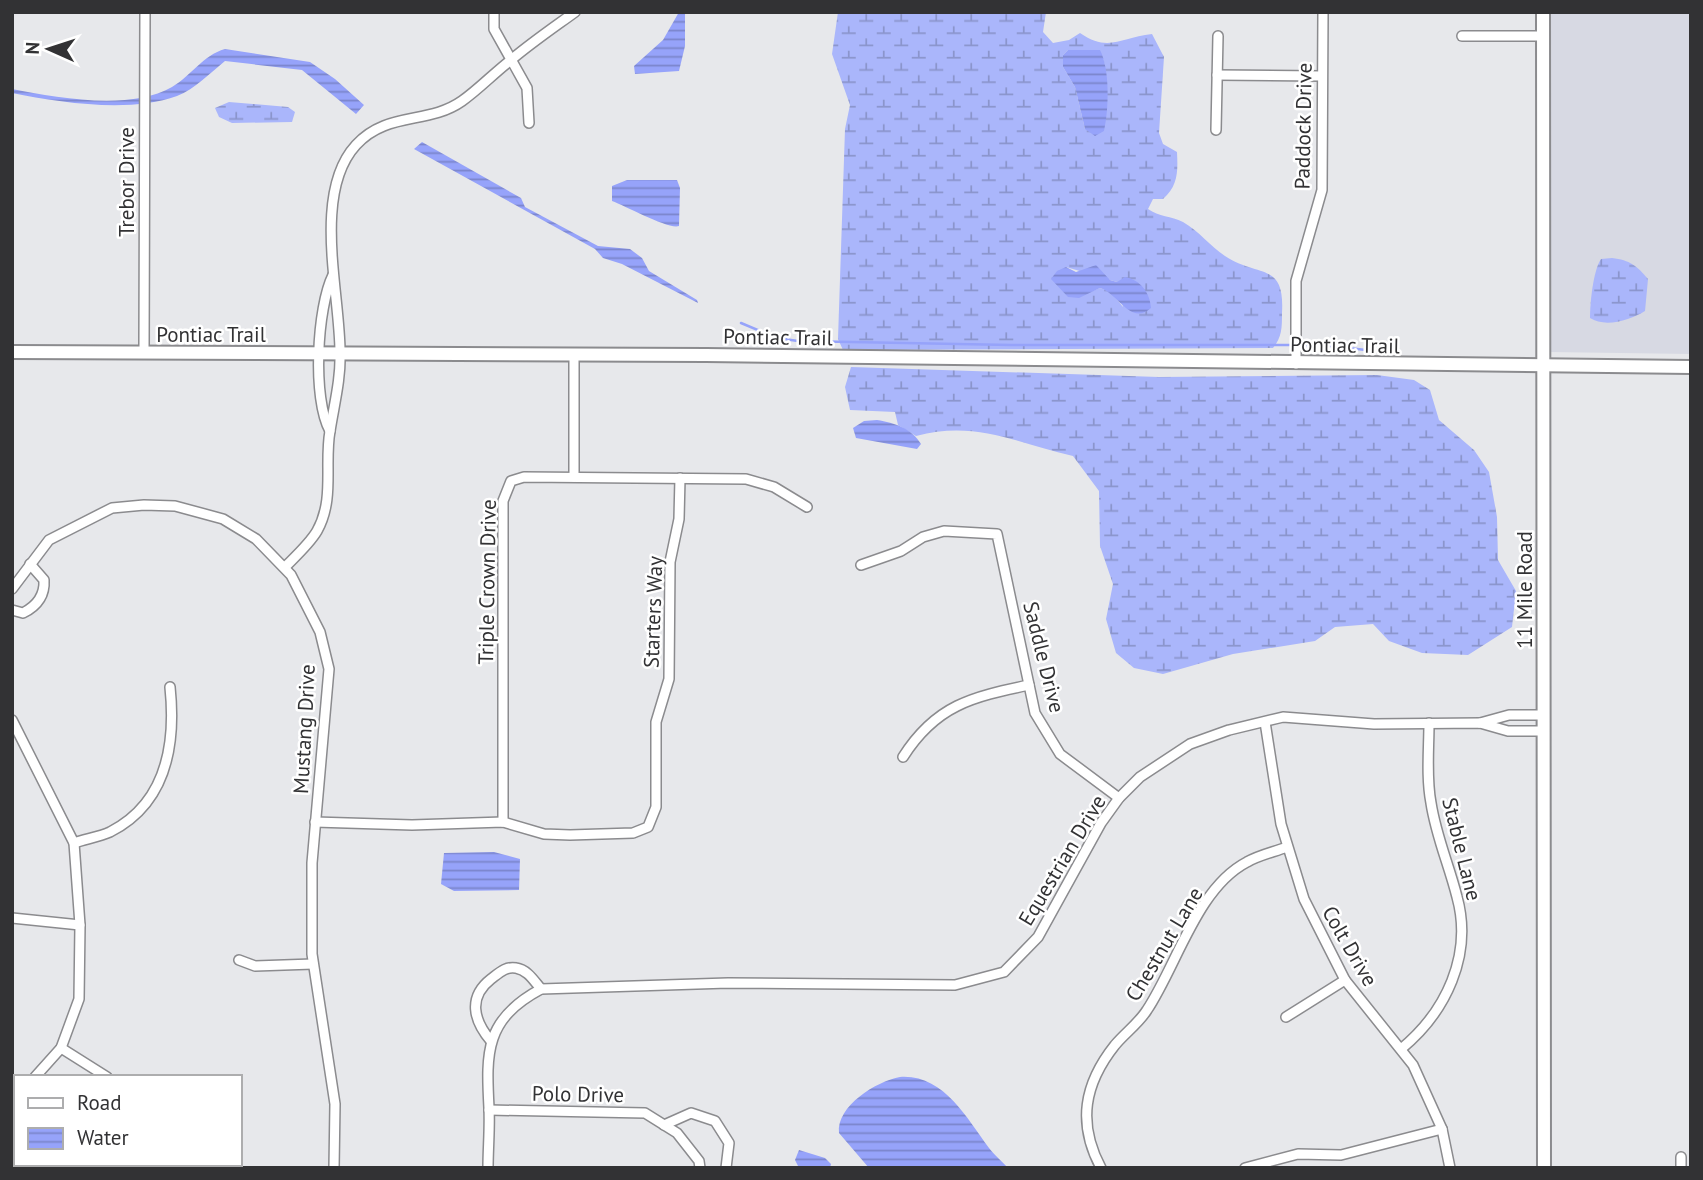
<svg xmlns="http://www.w3.org/2000/svg" width="1703" height="1180" font-family="'PT Sans',sans-serif">
<style>
.built{fill:#d7d9e3}
.wetland{fill:url(#wetland-marsh);fill-rule:evenodd}
.water{fill:url(#water-rules)}
.lines{fill:none;stroke-linecap:round;stroke-linejoin:round}
.stream{stroke:#96a3fa;stroke-width:2.5}
.street-casing{stroke:#8b8b8e;stroke-width:12}
.secondary-casing{stroke:#8b8b8e;stroke-width:16}
.street{stroke:#fff;stroke-width:9}
.secondary{stroke:#fff;stroke-width:12}
.labels{text-anchor:middle;dominant-baseline:central;stroke-width:5;stroke-linejoin:round;paint-order:stroke}
.street-label{font-size:21px;fill:#323234;stroke:#fff}
</style>
<defs>
<pattern id="wetland-marsh" width="20" height="14" patternUnits="userSpaceOnUse" patternTransform="scale(1.75)"><rect width="20" height="14" fill="#aab6fb"/><path d="M1 5h8M5 5V1M11 12h8M15 12V8" fill="none" stroke="#8b95cc"/></pattern>
<pattern id="water-rules" width="6" height="5" patternUnits="userSpaceOnUse" patternTransform="scale(1.75)"><rect width="6" height="5" fill="#96a3fa"/><path d="M0 2.5h6" fill="none" stroke="#7b85cb"/></pattern>
</defs>
<rect width="100%" height="100%" fill="#e7e8eb"/>
<!-- built -->
<polygon class="built" points="1549,12 1691,12 1691,354 1549,352"/>
<!-- wetland -->
<g class="wetland">
<path d="M838,12h208l-3,20 10,11 16,-3 11,-7c29,20 41,4 72,1l12,23 -5,76 4,11 14,8c1,20 1,34 -14,47h-10l-5,10c11,8 23,7 35,13 16,9 27,24 42,34 33,22 60,5 57,57 0,15 0,24 -9,35l-430,2 -5,-11 7,-210 5,-24 -18,-51zM1068,50h31c16,26 -3,54 -14,79l-10,-42 -12,-20v-12zM1066,267l51,15 6,25 -12,-15 -11,-4 -10,4z"/>
<polygon points="229,102 288,107 295,112 292,122 232,123 219,117 215,108"/>
<path d="M1612,258c18,2 25,8 36,21l-3,32c-14,9 -40,17 -55,7 0,-15 3,-47 11,-59z"/>
<path d="M851,367l308,10 218,-2 37,5 16,10 9,30 35,30 15,22 8,45 1,43 18,31 -4,36 -44,28 -46,-2 -33,-12 -16,-17 -38,3 -20,14 -82,13 -70,20 -29,-6 -18,-15 -10,-34 7,-35 -13,-38 -1,-55 -26,-35c-57,-13 -97,-36 -157,-20l-18,-11 -3,-13 -45,-2 -5,-23z"/>
</g>
<!-- water -->
<g class="water">
<polygon points="679,12 685,12 685,46 679,71 635,74 634,66 663,40"/>
<path d="M225,49l85,13 25,17 29,26 -8,9 -54,-44 -77,-9c-14,11 -30,28 -48,35 -46,17 -116,7 -165,-3v-4c46,9 118,22 160,-2 19,-11 31,-32 53,-38z"/>
<path d="M1068,50h32c10,19 9,60 4,81l-9,5 -10,-7 -10,-42 -12,-20v-12z"/>
<polygon points="422,142 521,198 525,207 598,246 630,249 642,258 649,271 697,300 698,303 622,264 603,258 595,249 414,149"/>
<path d="M627,180h50l3,8 -1,38c-10,4 -53,-20 -67,-25v-15z"/>
<path d="M1096,265l14,15 7,2 8,-5c16,3 25,16 26,31 -21,18 -32,-14 -51,-20l-21,10 -11,-1 -17,-18 6,-8 9,-4 10,5z"/>
<path d="M877,420c18,3 34,8 44,24l-4,5 -61,-11 -3,-10 11,-7z"/>
<polygon points="494,852 520,859 519,890 454,891 441,884 444,853"/>
<path d="M900,1077c43,-3 66,40 89,71 5,7 13,13 19,20h-139l-30,-35c-3,-27 38,-52 61,-56z"/>
<polygon points="799,1150 825,1158 831,1164 830,1168 799,1168 795,1160"/>
</g>
<g class="lines">
<!-- stream -->
<polyline class="stream" points="741,323 777,338 798,341 1011,345 1322,345 1366,350 1367,358"/>
<!-- street casing -->
<g class="street-casing">
<g id="street">
<polyline points="494,12 494,29 527,88 529,123"/>
<polyline points="1462,36 1543,36"/>
<polyline points="1217,75 1322,76"/>
<polyline points="1216,130 1218,36"/>
<polyline points="144,353 145,12"/>
<polyline points="1296,364 1296,281 1322,190 1323,12"/>
<path d="M330,431c-18,-32 -13,-124 3,-156"/>
<polyline points="574,477 574,355"/>
<polyline points="861,565 901,551 923,537 944,531 997,534 1035,713 1060,754 1119,798"/>
<path d="M286,566c10,-10 24,-23 31,-35 18,-32 7,-67 13,-100 4,-26 11,-52 10,-79 0,-59 -28,-159 16,-207 31,-34 72,-20 106,-44 17,-12 32,-28 49,-41 20,-17 42,-32 64,-48"/>
<polyline points="12,589 49,540 112,508 144,505 175,506 223,519 256,539 291,575 320,632 329,669 312,863 312,954 335,1104 334,1168"/>
<path d="M12,610l11,3c14,-7 22,-17 21,-33l-14,-16"/>
<polyline points="12,720 74,843 80,925 79,999 61,1048 35,1077"/>
<polyline points="1265,722 1281,824 1304,899 1345,980 1413,1065 1442,1129 1450,1168"/>
<polyline points="1480,723 1509,715 1544,715"/>
<path d="M903,757c33,-52 69,-60 126,-72"/>
<polyline points="315,822 412,825 503,822 544,834 570,835 633,833 648,827 656,807 656,722 669,679 670,562 679,519 680,478"/>
<polyline points="503,822 503,501 511,481 524,477 746,479 774,487 807,507"/>
<path d="M74,843c11,-4 25,-6 36,-11 57,-29 66,-88 60,-145"/>
<polyline points="12,918 80,925"/>
<polyline points="239,960 255,966 313,964"/>
<polyline points="1286,1017 1345,980"/>
<path d="M491,1041c-18,-21 -23,-44 0,-62 8,-6 15,-13 25,-11 12,2 18,13 25,21"/>
<polyline points="61,1048 107,1077"/>
<path d="M1401,1049c45,-37 72,-94 56,-152 -8,-32 -21,-61 -26,-94 -5,-26 -2,-54 -2,-80"/>
<polyline points="12,1102 16,1098"/>
<polyline points="489,1110 645,1113 677,1133 699,1161 700,1168"/>
<polyline points="664,1125 691,1113 715,1121 729,1143 726,1168"/>
<path d="M488,1168c0,-20 2,-40 1,-60 -3,-56 -4,-89 52,-119l187,-6 227,2 49,-13 34,-35 63,-114 18,-25 21,-21 50,-33 39,-14 54,-13 91,7 106,-1 28,8h36"/>
<path d="M1101,1168c-24,-45 -17,-84 14,-123 10,-12 24,-22 32,-35 30,-45 50,-122 100,-148 12,-7 27,-10 40,-15"/>
<polyline points="1245,1168 1298,1154 1341,1155 1442,1129"/>
<polyline points="1681,1168 1681,1157"/>
</g>
</g>
<!-- secondary casing -->
<g class="secondary-casing">
<g id="secondary">
<polyline points="1543,12 1544,1168"/>
<polyline points="12,352 706,355 1691,367"/>
</g>
</g>
<!-- street -->
<use href="#street" class="street"/>
<!-- secondary -->
<use href="#secondary" class="secondary"/>
</g>
<g class="labels">
<!-- street labels -->
<g class="street-label">
<text transform="translate(1303 126) rotate(-89)">Paddock Drive</text>
<text transform="translate(126 182) rotate(-90)">Trebor Drive</text>
<text x="211" y="334">Pontiac Trail</text>
<text transform="translate(778 337) rotate(1)">Pontiac Trail</text>
<text transform="translate(1345 345) rotate(1)">Pontiac Trail</text>
<text transform="translate(487 582) rotate(-89)">Triple Crown Drive</text>
<text transform="translate(1524 590) rotate(-90)">11 Mile Road</text>
<text transform="translate(653 612) rotate(-88)">Starters Way</text>
<text transform="translate(1044 657) rotate(76)">Saddle Drive</text>
<text transform="translate(304 729) rotate(-87)">Mustang Drive</text>
<text transform="translate(1462 849) rotate(76)">Stable Lane</text>
<text transform="translate(1062 860) rotate(-59)">Equestrian Drive</text>
<text transform="translate(1164 944) rotate(-59)">Chestnut Lane</text>
<text transform="translate(1350 946) rotate(60)">Colt Drive</text>
<text transform="translate(578 1094) rotate(1)">Polo Drive</text>
</g>
</g>
<!-- border -->
<rect width="1703" height="1180" fill="none" stroke="#323234" stroke-width="28"/>
<!-- legend -->
<rect x="14" y="1075" width="228" height="91" fill="#ffffff" stroke="#adadae" stroke-width="2"/>
<rect x="28" y="1098" width="35" height="10" fill="#ffffff" stroke="#adadae" stroke-width="2"/>
<text x="77" y="1110" font-size="21" fill="#323234">Road</text>
<rect x="28" y="1128" width="35" height="21" fill="url(#water-rules)" stroke="#adadae" stroke-width="2"/>
<text x="77" y="1145" font-size="21" fill="#323234">Water</text>
<!-- north arrow -->
<g transform="translate(49 49) rotate(273)" stroke="#ffffff" stroke-width="5" paint-order="stroke">
<path d="M0-5L12 26L0 18L-12 26Z" fill="#323234"/>
<text y="-10" font-size="19" font-weight="bold" text-anchor="middle" fill="#323234">N</text>
</g>
</svg>
